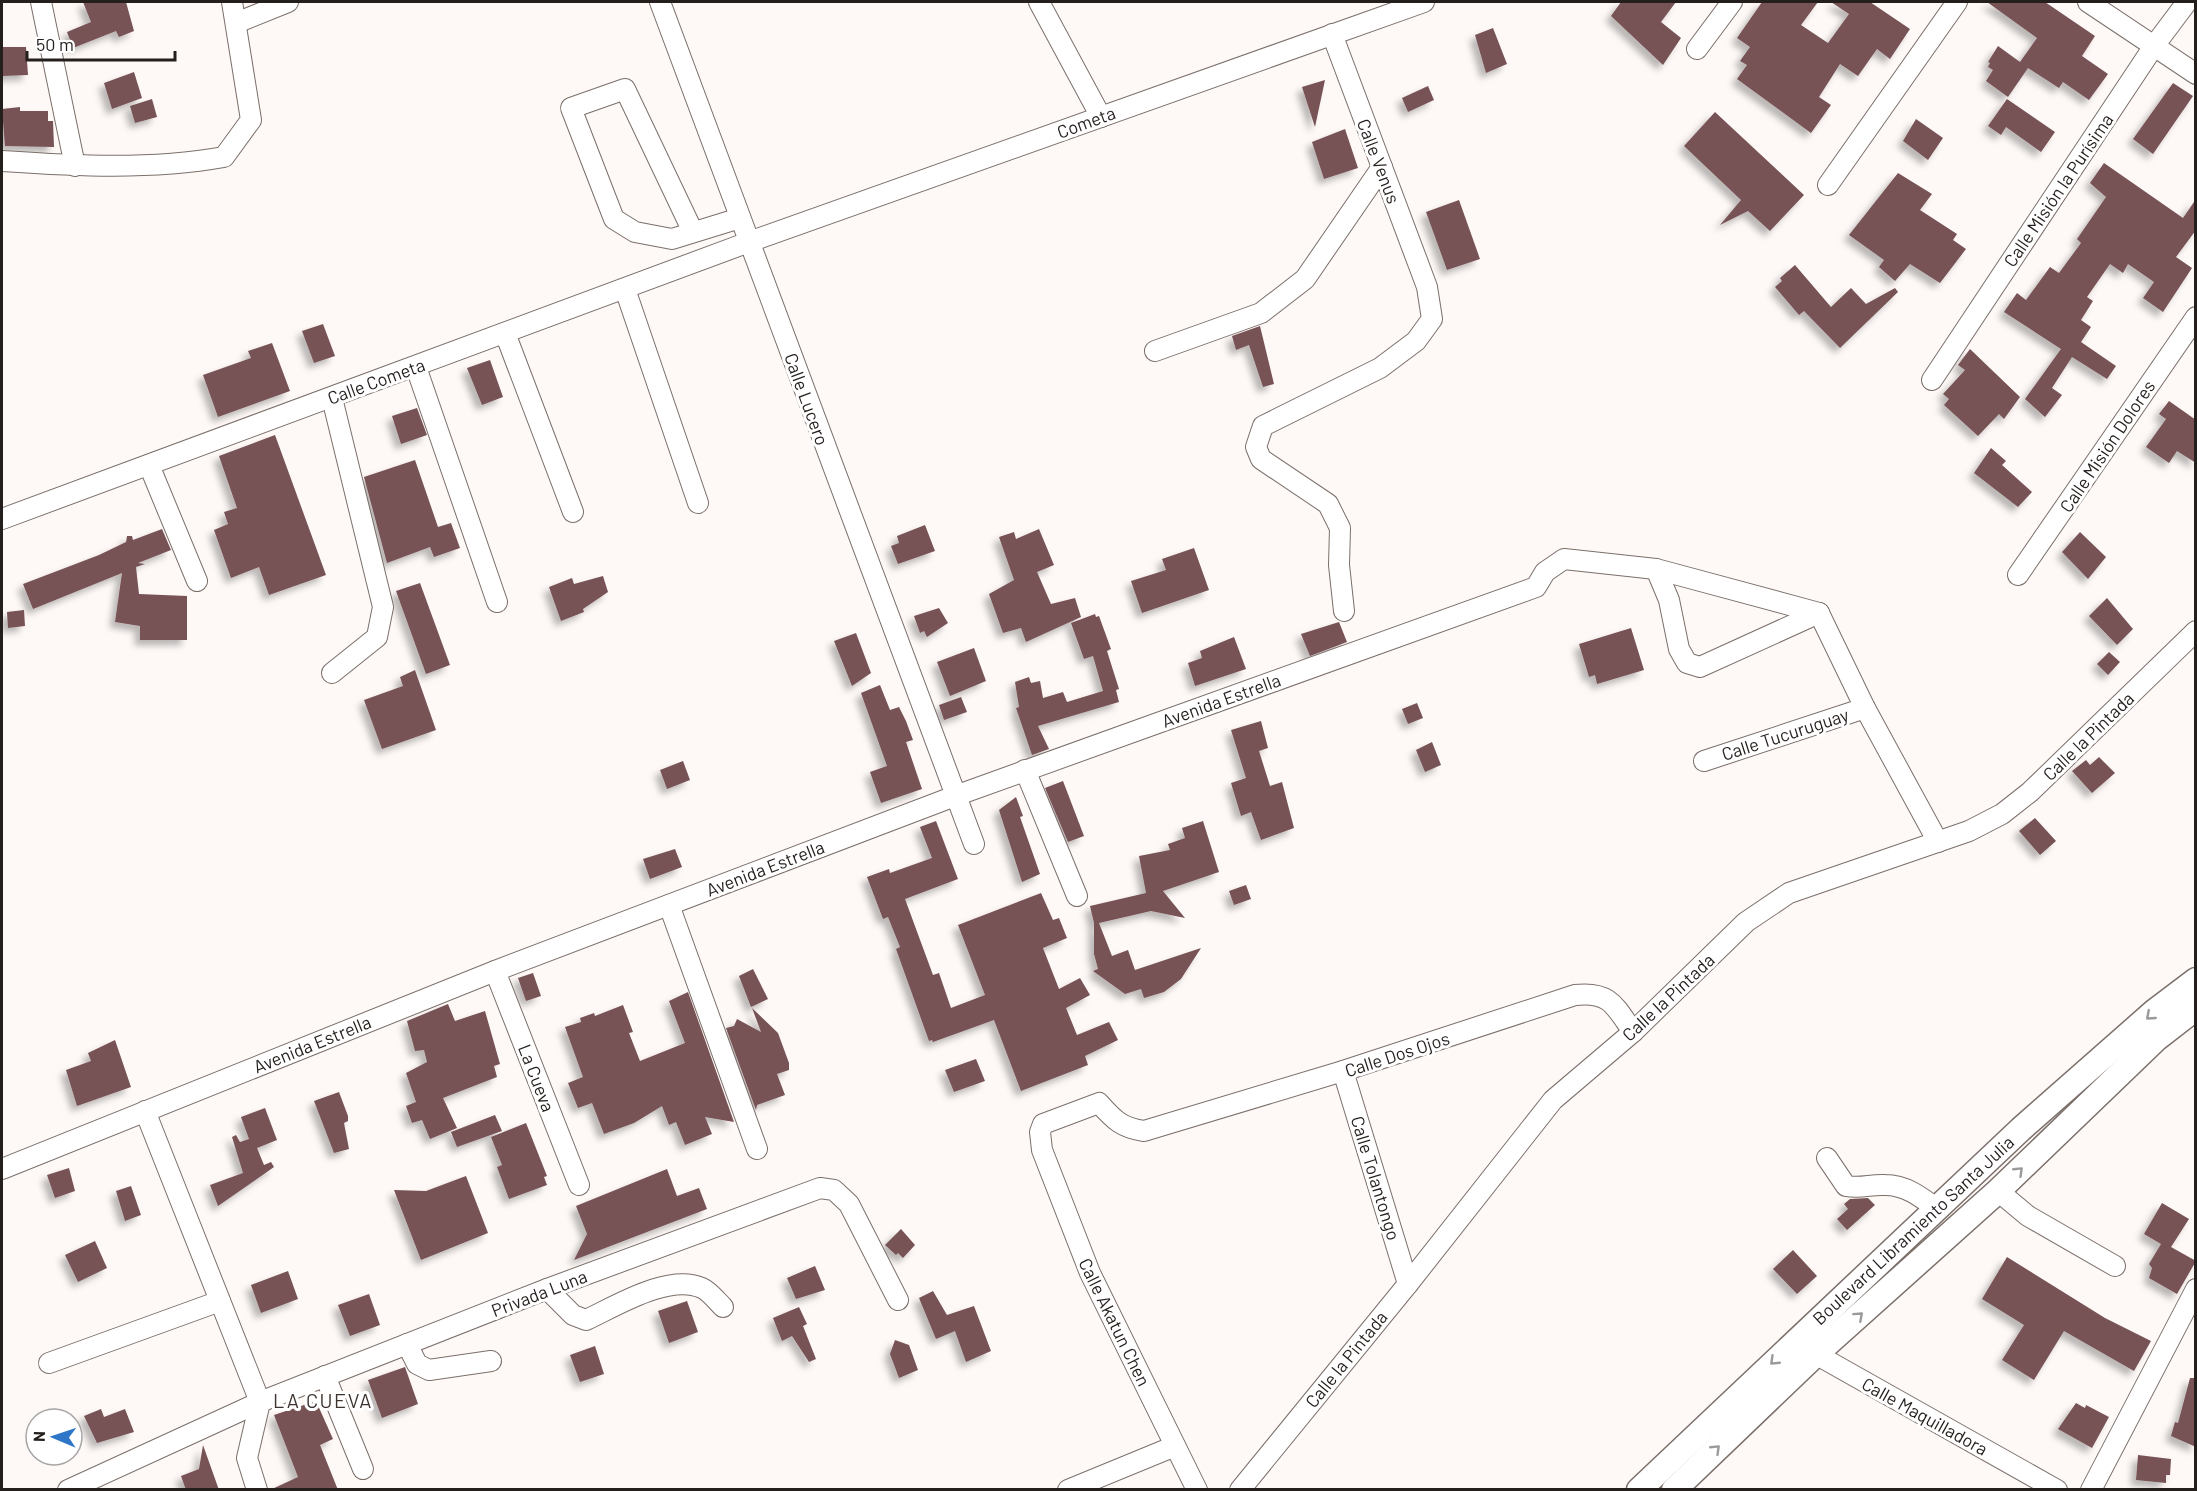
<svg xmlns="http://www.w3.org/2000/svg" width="2197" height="1491" font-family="Barlow,sans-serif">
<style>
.building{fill:#775256;filter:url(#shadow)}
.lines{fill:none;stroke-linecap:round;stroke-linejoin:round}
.minor-casing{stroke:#7b6f6a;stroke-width:22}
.major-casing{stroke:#7b6f6a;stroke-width:27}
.minor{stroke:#fff;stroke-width:20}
.major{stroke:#fff;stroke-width:24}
.oneway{stroke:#9c9a99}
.labels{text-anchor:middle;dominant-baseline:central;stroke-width:6;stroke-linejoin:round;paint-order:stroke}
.street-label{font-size:18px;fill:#241f1d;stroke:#fff}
.neighbourhood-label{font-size:20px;letter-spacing:1.5px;fill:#3c322e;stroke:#fff}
</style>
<defs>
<filter id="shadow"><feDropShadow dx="-5.5" dy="5.5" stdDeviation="3" flood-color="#0004"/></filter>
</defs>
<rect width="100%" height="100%" fill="#fef9f7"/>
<!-- building -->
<g class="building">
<polygon points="83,2 126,2 134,31 119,37 116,31 73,48 67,32 91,22"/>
<polygon points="1621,2 1676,2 1661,22 1681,38 1663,65 1611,16"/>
<polygon points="1762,2 1818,2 1801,25 1828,43 1849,14 1831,2 1870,2 1910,29 1890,59 1877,49 1858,76 1840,64 1819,97 1831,105 1811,133 1737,79 1747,65 1740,61 1750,47 1737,38"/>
<polygon points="1987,2 2045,2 2095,36 2082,56 2108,74 2089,100 2063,82 2059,88 2028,68 2008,97 1986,81 1993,70 1988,67 1990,63 1988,62 1998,46 2020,62 2037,38"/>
<polygon points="1493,28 1507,64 1486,73 1475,35"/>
<polygon points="2,47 26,47 28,75 2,76"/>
<polygon points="134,72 142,98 112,109 104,83"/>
<polygon points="1325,80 1315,127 1302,87"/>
<polygon points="2173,83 2193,96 2153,154 2133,139"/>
<polygon points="1428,86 1434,100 1408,112 1402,98"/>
<polygon points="152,99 157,117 135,123 130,106"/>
<polygon points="2007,99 2055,132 2041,152 2006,127 2001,135 1988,126"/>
<polygon points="20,107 20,111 48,111 48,121 53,121 54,147 5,146 2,109"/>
<polygon points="1715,112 1804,195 1770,231 1748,211 1720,225 1741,200 1684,146"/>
<polygon points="1916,119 1943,138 1928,160 1903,141"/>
<polygon points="1345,129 1358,168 1324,179 1312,142"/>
<polygon points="2104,163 2183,218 2196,199 2196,230 2176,257 2192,268 2163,312 2143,298 2154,282 2128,264 2123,273 2110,264 2087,297 2093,301 2081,320 2091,327 2081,342 2116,366 2107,379 2072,357 2052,388 2062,395 2045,417 2025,399 2061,349 2004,312 2017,293 2026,300 2050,267 2059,273 2081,243 2077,239 2106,197 2090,183"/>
<polygon points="1898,173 1932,194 1920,210 1957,234 1953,240 1966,249 1940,283 1910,264 1895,281 1879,267 1884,260 1849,235"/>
<polygon points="1459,200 1480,259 1447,270 1426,212"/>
<polygon points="1795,265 1831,307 1851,288 1866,304 1895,288 1898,292 1840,348 1804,311 1799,315 1775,287 1782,281 1780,278"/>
<polygon points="323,324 335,356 314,363 302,331"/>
<polygon points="1260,326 1274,384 1263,387 1249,345 1236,350 1232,336"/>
<polygon points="272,343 290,391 218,417 203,375 251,358 248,351"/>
<polygon points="1970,349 2020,397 2004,419 1999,414 1978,436 1944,405 1949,399 1943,394 1965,370 1958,365"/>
<polygon points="490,360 503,397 482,405 467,368"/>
<polygon points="2169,401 2196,420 2196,463 2177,451 2169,463 2146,447 2166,419 2159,414"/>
<polygon points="417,408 427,435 401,444 392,416"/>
<polygon points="275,435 326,575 269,595 259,567 231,578 214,530 228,524 224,512 237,508 219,456"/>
<polygon points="1991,448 2006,461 2002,465 2032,492 2018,507 1974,473"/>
<polygon points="415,460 438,527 451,523 460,548 434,557 430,547 387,563 364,477"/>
<polygon points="925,525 935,551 898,564 891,546 899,543 897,536"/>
<polygon points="162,529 171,550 138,563 145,564 136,567 139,594 187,596 187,640 140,640 140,626 115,622 122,573 33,609 23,584 99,555 126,542 127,536 132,536 133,540"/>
<polygon points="1039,529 1054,565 1037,572 1051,604 1075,598 1081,617 1026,642 1021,628 1003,633 989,594 1014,580 999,537 1014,532 1016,539"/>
<polygon points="2080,532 2106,557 2088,579 2062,552"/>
<polygon points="1194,548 1209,590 1142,613 1131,581 1166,570 1162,559"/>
<polygon points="603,576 608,592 583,609 584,612 561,621 549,587 572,578 574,584"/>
<polygon points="420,583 450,665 426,674 396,591"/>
<polygon points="2107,598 2133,629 2117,645 2089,616"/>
<polygon points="939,608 948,623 927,637 924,631 920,633 914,616"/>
<polygon points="24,610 25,626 8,628 7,612"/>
<polygon points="1095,614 1096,617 1099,616 1111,649 1107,651 1119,689 1116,690 1119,702 1038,726 1049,749 1032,755 1016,708 1019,707 1015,682 1029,677 1031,683 1040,681 1043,698 1063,692 1067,702 1103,691 1093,656 1084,659 1071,623"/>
<polygon points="1339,622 1347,642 1310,656 1301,634"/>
<polygon points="1631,628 1644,670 1597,684 1595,675 1589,677 1579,644"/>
<polygon points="856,633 871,673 852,686 834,641"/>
<polygon points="1234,637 1246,669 1195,686 1188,663 1202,658 1200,651"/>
<polygon points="974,648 986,681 950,696 937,662"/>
<polygon points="2109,652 2120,662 2108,675 2097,664"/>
<polygon points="415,670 436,730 382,749 364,700 403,686 400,677"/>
<polygon points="880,685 890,710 899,707 906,721 913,740 906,742 922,789 881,803 870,772 887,766 861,693"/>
<polygon points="961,697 967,712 944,720 939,705"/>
<polygon points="1417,703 1423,718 1408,724 1402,709"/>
<polygon points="1261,721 1268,748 1259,751 1270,786 1282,782 1294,828 1261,840 1251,812 1241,816 1231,783 1246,778 1231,730"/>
<polygon points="1432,742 1441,765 1425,772 1416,750"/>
<polygon points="2099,757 2115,773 2092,793 2072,771 2086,760 2090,765"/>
<polygon points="683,761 690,780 667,789 660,770"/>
<polygon points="1063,781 1084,836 1068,842 1045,788"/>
<polygon points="1016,797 1023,816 1020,817 1040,874 1022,882 999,810"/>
<polygon points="2035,818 2056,841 2040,855 2019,831"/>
<polygon points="936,821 958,879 905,899 933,975 939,973 951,1008 985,995 958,925 1041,893 1053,920 1059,918 1067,938 1043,948 1059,989 1080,978 1090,995 1066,1008 1077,1035 1109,1022 1118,1040 1085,1056 1088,1065 1021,1091 994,1020 933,1042 932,1040 929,1041 896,949 900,947 888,917 883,919 867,877 889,869 890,873 932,858 920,827"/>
<polygon points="1203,821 1219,872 1163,891 1185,918 1151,911 1099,923 1112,956 1128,950 1135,970 1201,948 1181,979 1164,992 1144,998 1141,989 1125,994 1093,971 1098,969 1094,954 1094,923 1090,906 1146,893 1139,856 1170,850 1168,844 1185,838 1182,828"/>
<polygon points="675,849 682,867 650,879 643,859"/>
<polygon points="1246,885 1251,899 1234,905 1229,891"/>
<polygon points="753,969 768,999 751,1007 739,976"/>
<polygon points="533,973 541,996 526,1001 518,978"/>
<polygon points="688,992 734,1122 705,1117 712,1134 685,1145 676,1122 669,1125 662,1106 634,1123 604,1134 592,1103 578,1108 568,1083 583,1077 565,1027 581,1022 580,1018 594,1013 595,1016 623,1005 633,1032 629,1033 640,1061 685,1043 669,1001"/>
<polygon points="448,1004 455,1021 485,1011 500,1064 494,1066 497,1077 443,1098 457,1128 430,1139 422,1120 412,1123 406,1106 416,1102 406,1073 427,1062 424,1050 415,1051 407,1021"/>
<polygon points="752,1008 778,1033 789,1063 789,1070 777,1074 785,1095 757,1105 756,1110 726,1028 734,1026 737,1019 761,1032"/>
<polygon points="115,1040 131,1087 77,1106 66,1070 91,1061 88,1053"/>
<polygon points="976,1059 985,1081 954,1092 945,1070"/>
<polygon points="339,1092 348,1116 348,1121 344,1123 349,1149 334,1153 314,1101"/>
<polygon points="265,1108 277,1140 257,1148 264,1165 271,1162 274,1167 218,1206 210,1185 243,1173 232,1137 236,1135 240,1142 249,1139 241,1117"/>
<polygon points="495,1115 502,1131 457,1147 451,1132"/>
<polygon points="526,1123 547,1176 544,1177 547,1185 509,1199 497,1167 502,1165 491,1137"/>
<polygon points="69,1168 75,1191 55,1198 47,1175"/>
<polygon points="667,1169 677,1196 699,1188 707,1209 574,1260 587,1234 576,1206"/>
<polygon points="466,1176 488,1233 421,1260 394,1190 426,1191"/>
<polygon points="131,1186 141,1215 125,1221 116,1191"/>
<polygon points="1868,1198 1875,1205 1847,1230 1837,1219 1848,1209 1844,1204 1850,1199"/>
<polygon points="2162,1203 2189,1219 2171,1247 2196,1261 2177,1294 2149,1278 2152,1268 2149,1264 2161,1244 2144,1234"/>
<polygon points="901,1229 915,1245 903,1258 898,1253 896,1255 885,1245"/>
<polygon points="95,1241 107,1268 78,1282 65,1255"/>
<polygon points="1793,1250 1817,1276 1797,1294 1773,1269"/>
<polygon points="2007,1257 2105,1318 2151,1341 2134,1371 2064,1331 2034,1380 2002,1360 2024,1325 1982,1299"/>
<polygon points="815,1266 825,1290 796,1299 787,1278"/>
<polygon points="288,1271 298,1299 261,1313 251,1285"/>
<polygon points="933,1291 947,1315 974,1306 991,1351 966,1362 955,1331 936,1339 919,1298"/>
<polygon points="369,1294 380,1325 350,1336 338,1305"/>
<polygon points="687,1301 698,1332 669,1343 658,1311"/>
<polygon points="799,1307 807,1324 803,1326 816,1359 809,1362 792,1336 782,1341 773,1318"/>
<polygon points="895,1340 909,1345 918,1370 899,1378 890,1354"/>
<polygon points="595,1346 604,1374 580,1382 570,1355"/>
<polygon points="405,1367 418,1404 382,1418 368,1380"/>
<polygon points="2190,1378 2196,1378 2196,1447 2171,1436 2175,1422 2178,1423"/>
<polygon points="316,1401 333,1439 320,1445 338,1490 270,1490 298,1477 274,1415"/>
<polygon points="2076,1403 2085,1408 2086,1405 2109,1417 2092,1448 2058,1429"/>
<polygon points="101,1409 104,1417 125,1409 134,1432 97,1443 84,1416"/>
<polygon points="203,1445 219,1490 186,1490 181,1476 199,1469"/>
<polygon points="2138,1455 2171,1459 2170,1475 2166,1475 2166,1483 2136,1480"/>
</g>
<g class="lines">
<!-- minor casing -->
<g class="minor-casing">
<g id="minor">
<polyline points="41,2 75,166"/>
<polyline points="660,2 974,844"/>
<polyline points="1039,2 1101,117"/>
<polyline points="2088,2 2196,74"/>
<polyline points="236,23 288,2"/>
<polyline points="1332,34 1427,287 1432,319 1416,341 1380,368 1263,426 1256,447 1261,459 1328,504 1340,528 1339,565 1344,611"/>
<polyline points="1697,49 1732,2"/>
<path d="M2,161c73,5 149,9 222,-4l27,-37 -19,-118"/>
<polyline points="1828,185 1957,2"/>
<polyline points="693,232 625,89 571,108 614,219 635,232 672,239 740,218"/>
<polyline points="625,289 698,503"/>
<polyline points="505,333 573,512"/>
<polyline points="1155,351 1261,313 1305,279 1382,167"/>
<polyline points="416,367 497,602"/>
<polyline points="1932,380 2154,46 2187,2"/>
<polyline points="332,398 383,607 377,637 332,673"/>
<polyline points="149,465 197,581"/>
<polyline points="2,519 749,242 1424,2"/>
<polyline points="1656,569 1669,600 1679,649 1687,663 1700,667 1819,613"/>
<polyline points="2018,575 2196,317"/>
<polyline points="1819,613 1865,708 1938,842"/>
<polyline points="1704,761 1865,708"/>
<polyline points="1025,770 1077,896"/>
<polyline points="669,905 757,1149"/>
<polyline points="495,971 579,1185"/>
<polyline points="1343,1071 1408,1284"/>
<polyline points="145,1111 260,1402"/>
<path d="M1827,1158l19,28c15,3 25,-2 39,-1 21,0 36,12 52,24"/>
<polyline points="2,1169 495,971 955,796 1536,587 1545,572 1564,559 1656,569 1819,613"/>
<polyline points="1998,1191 2028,1216 2115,1266"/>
<path d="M547,1289l26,26 13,5c30,-14 83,-47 116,-32 7,3 15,13 21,19"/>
<polyline points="407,1344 417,1364 429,1370 491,1361"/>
<polyline points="1803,1347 2057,1490"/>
<polyline points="49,1363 220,1301"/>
<polyline points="325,1376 363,1469"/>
<polyline points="68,1490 260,1402 547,1289 820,1188 834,1190 849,1204 898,1300"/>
<polyline points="257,1490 247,1458 260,1402"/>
<polyline points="1068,1490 1175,1446"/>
<path d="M1197,1490l-107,-217 -48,-123 -2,-18 3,-8 56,-21c15,17 23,25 45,28l199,-60 232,-76c35,-4 40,11 58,37"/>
<polyline points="1240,1490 1408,1284 1553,1100 1633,1032 1746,922 1789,893 1969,831 2002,814 2030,792 2196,631"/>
<polyline points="2091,1490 2196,1289"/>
</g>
</g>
<!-- major casing -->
<g class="major-casing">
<g id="major">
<polyline points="1639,1490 2021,1129 2155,1011 2196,980"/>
<polyline points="1674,1490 1816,1354 1998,1191 2156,1039 2196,1008"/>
</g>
</g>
<!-- minor -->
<use href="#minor" class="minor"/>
<!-- major -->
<use href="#major" class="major"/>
</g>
<!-- one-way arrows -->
<defs><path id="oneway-chevron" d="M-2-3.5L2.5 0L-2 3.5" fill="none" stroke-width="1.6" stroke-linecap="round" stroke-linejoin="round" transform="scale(1.5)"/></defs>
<g class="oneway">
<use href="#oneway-chevron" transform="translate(2150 1016) rotate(139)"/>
<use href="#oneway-chevron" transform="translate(2019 1171) rotate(-44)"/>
<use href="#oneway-chevron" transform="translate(1859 1316) rotate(-42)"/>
<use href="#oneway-chevron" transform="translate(1774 1361) rotate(136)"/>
<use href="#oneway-chevron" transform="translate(1716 1449) rotate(-44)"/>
</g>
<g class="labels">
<!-- street labels -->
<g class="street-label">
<text transform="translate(1086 122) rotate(-20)">Cometa</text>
<text transform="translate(1379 161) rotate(69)">Calle Venus</text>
<text transform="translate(2058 190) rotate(-56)">Calle Misión la Purísima</text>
<text transform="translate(376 381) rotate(-20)">Calle Cometa</text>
<text transform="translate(807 399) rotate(70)">Calle Lucero</text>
<text transform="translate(2107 446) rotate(-56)">Calle Misión Dolores</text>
<text transform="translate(1221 700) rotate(-20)">Avenida Estrella</text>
<text transform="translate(1785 734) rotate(-18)">Calle Tucuruguay</text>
<text transform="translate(2088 736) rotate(-44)">Calle la Pintada</text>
<text transform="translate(765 868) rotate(-21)">Avenida Estrella</text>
<text transform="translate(1668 997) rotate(-43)">Calle la Pintada</text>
<text transform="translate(312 1044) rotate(-22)">Avenida Estrella</text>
<text transform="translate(1397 1054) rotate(-18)">Calle Dos Ojos</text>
<text transform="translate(537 1078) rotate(69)">La Cueva</text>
<text transform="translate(1376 1178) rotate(73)">Calle Tolantongo</text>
<text transform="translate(1913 1230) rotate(-43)">Boulevard Libramiento Santa Julia</text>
<text transform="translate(539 1293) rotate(-21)">Privada Luna</text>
<text transform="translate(1115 1322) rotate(64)">Calle Akatun Chen</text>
<text transform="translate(1346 1359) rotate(-51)">Calle la Pintada</text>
<text transform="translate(1925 1416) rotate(29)">Calle Maquilladora</text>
</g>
<!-- neighbourhood labels -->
<g class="neighbourhood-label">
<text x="323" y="1400">LA CUEVA</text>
</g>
</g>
<!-- border -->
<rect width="2197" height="1491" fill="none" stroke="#241f1d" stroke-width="6"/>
<!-- north arrow -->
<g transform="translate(54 1437) rotate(272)"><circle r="28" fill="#ffffff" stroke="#a7a5a5" stroke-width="1.5"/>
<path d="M0-4.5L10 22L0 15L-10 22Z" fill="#2e77c8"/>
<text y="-9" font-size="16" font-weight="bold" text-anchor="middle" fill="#241f1d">N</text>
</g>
<!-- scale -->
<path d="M27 51v9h148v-9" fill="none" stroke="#241f1d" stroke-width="3"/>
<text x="36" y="51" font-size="18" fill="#241f1d" stroke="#ffffff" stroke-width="4.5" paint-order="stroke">50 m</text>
</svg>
